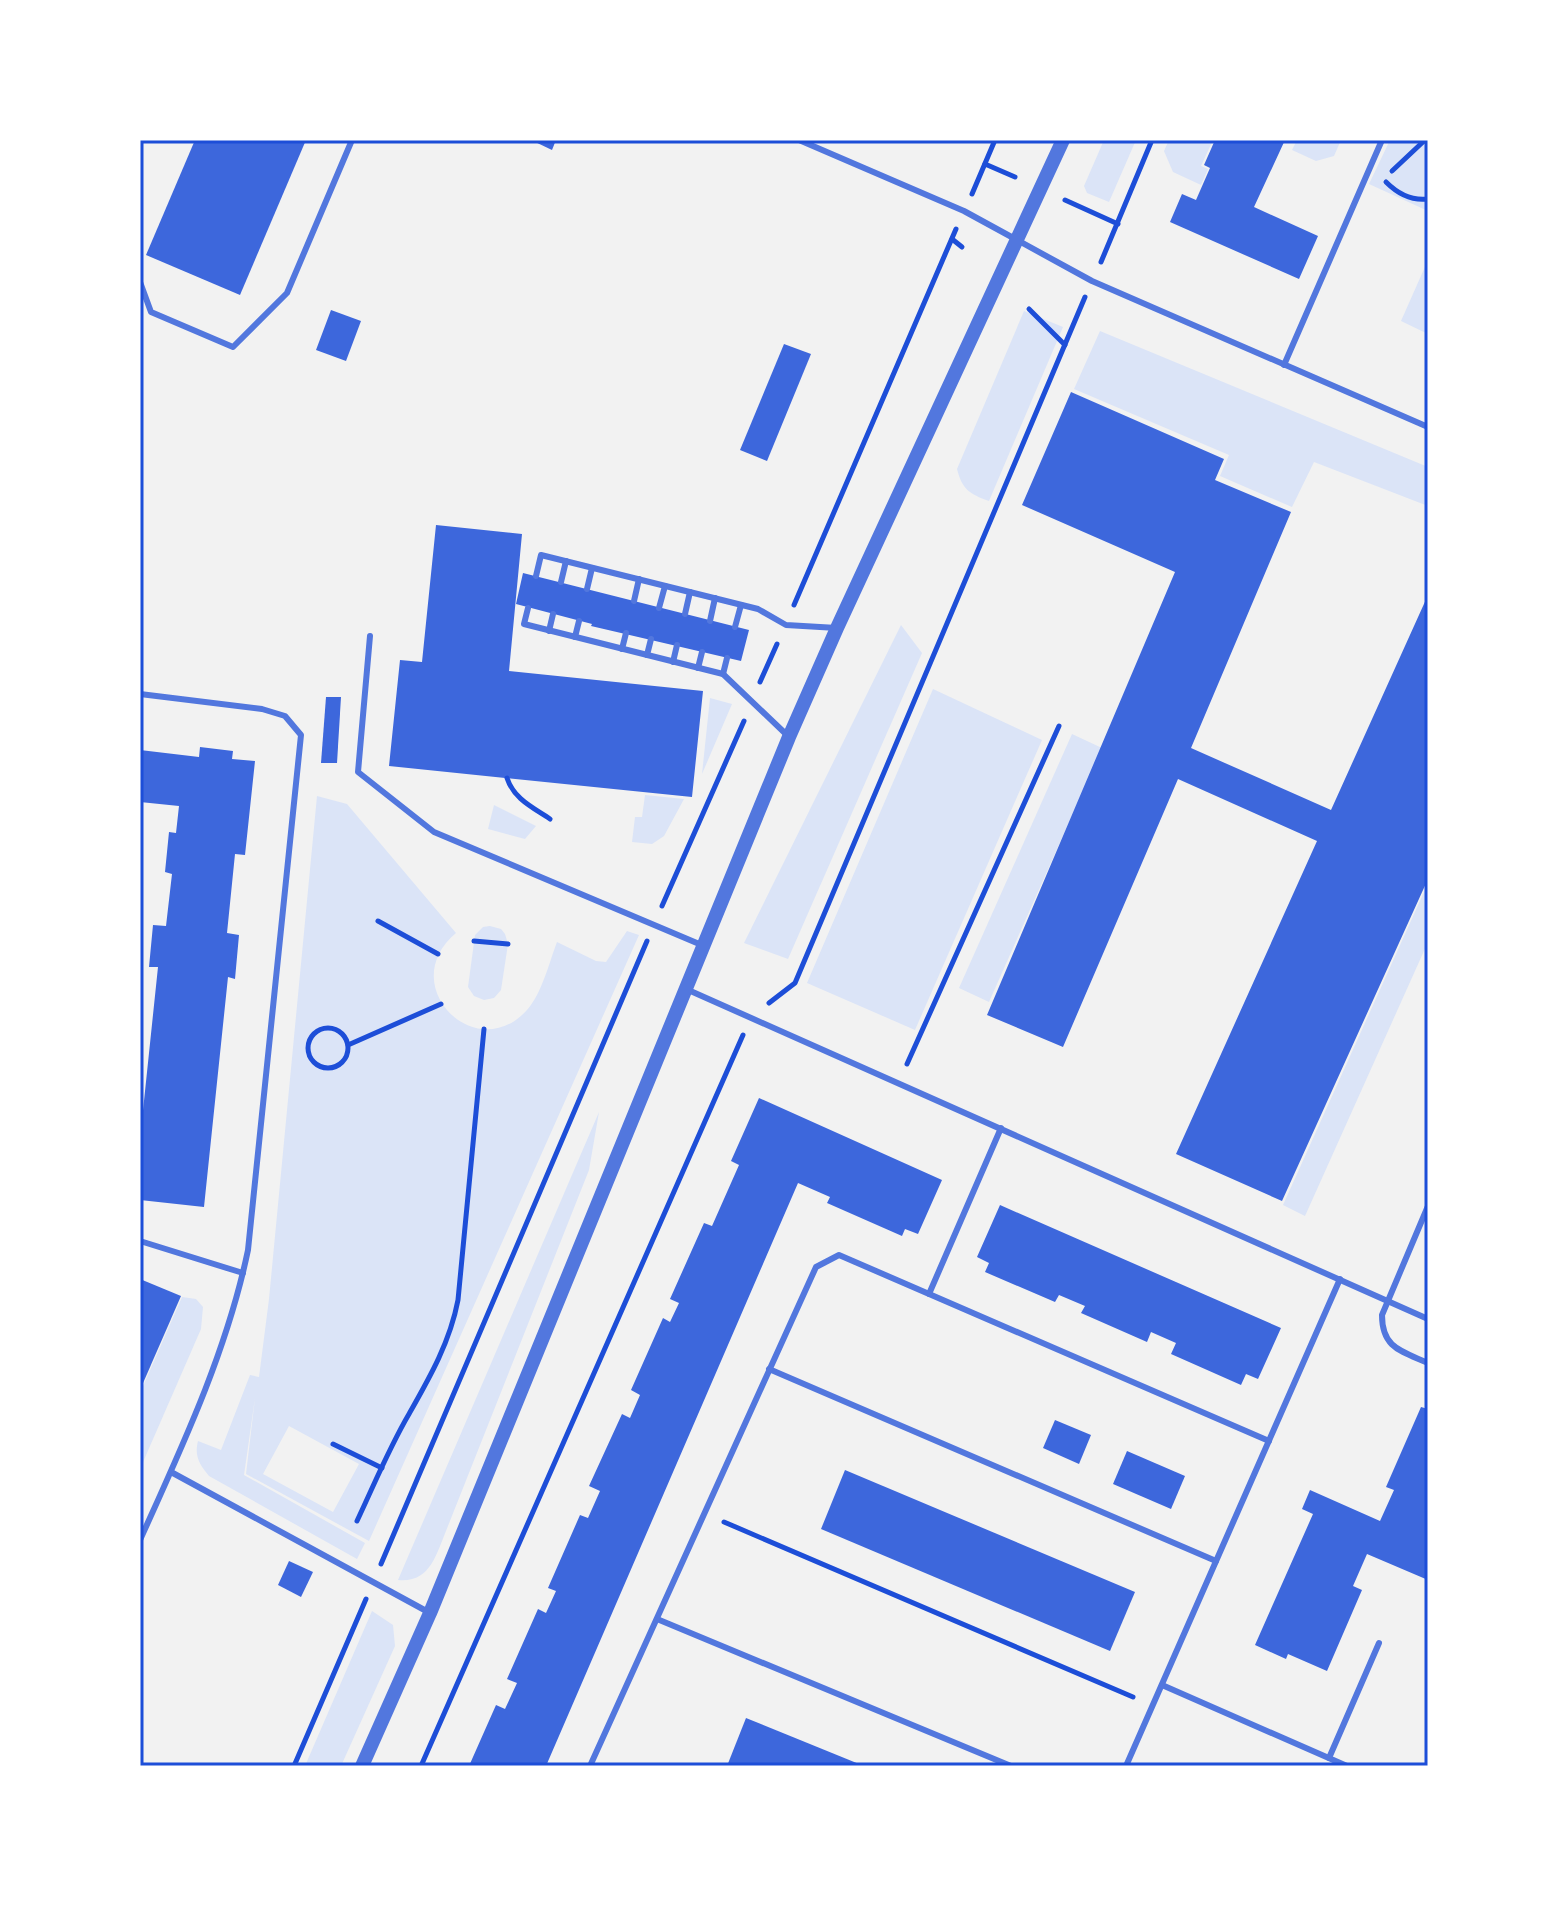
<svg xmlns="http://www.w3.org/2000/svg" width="1568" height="1906" font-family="'Open Sans',sans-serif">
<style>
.green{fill:#dbe4f7;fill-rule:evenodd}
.building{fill:#3d67dc}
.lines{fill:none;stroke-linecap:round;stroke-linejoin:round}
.path{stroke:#1d4ed8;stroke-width:5}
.service{stroke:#5277de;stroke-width:6}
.tertiary{stroke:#5277de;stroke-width:14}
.neatline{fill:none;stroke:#1d4ed8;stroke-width:3}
</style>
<rect width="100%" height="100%" fill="#f2f2f2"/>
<!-- green -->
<g class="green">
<polygon points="1104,140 1136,140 1109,202 1087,193 1084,186"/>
<polygon points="1169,140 1213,140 1201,166 1208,169 1201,185 1173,172 1164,151"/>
<polygon points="1297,140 1341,140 1334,156 1316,161 1292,150"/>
<polygon points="1390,140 1428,140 1428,211 1369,184"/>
<polygon points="1428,260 1428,334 1401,321"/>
<path d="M1024,311l39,16 -74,174c-20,-7 -27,-12 -32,-32z"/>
<polygon points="1100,331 1428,467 1428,506 1314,462 1292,507 1220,476 1229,455 1074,389"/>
<polygon points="901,625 922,653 788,959 744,943"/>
<polygon points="933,689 1042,740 915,1030 807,983"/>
<polygon points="710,698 732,704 702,774"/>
<polygon points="1072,734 1102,748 989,1002 959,988"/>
<polygon points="645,795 684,799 664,836 652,844 632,842 635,817 642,817"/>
<path d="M317,796l30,8 109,129c-62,52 20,134 71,77 15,-17 22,-47 30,-68l39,19 10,1 21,-31 12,4 -270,606 -123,-67 9,-76 -11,77 121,68 -8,16 -148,-83c-9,-11 -15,-19 -11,-35l23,9 29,-75 9,2 10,-78zM289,1426l70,38 -26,48 -70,-38z"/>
<polygon points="494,805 536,826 525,839 488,829"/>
<polygon points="1428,883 1428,942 1305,1216 1283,1205"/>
<polygon points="490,926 501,929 505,934 508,944 501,990 494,998 484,1000 474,996 468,987 475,935 483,927"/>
<path d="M599,1112l-10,58 -143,361c-10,24 -16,52 -48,49z"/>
<polygon points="182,1297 196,1299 203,1307 201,1329 140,1469 140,1393"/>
<polygon points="372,1611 393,1625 395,1646 341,1766 305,1766"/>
</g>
<!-- building -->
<g class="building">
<polygon points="195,140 306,140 240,295 146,255"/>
<polygon points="531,140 556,140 552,150"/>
<polygon points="1215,140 1285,140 1254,207 1318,236 1299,279 1170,222 1182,194 1196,200 1210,168 1204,165"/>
<polygon points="331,310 361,321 346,361 316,350"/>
<polygon points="784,344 811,354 767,461 740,450"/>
<polygon points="1071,392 1224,459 1215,480 1291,512 1191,748 1331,810 1428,595 1428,879 1282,1201 1176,1154 1317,841 1178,779 1063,1047 987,1015 1175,572 1022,505"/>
<polygon points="436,525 522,534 509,671 703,691 692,797 389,766 400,660 422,662"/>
<polygon points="523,573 749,630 741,661 591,626 592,624 516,604"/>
<polygon points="326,697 341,697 337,763 321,763"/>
<polygon points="200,747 233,751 232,759 255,761 245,855 235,854 227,933 239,935 235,979 228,977 204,1207 140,1200 140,1139 158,967 149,967 153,925 166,926 172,874 165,872 169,832 176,833 179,806 140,802 140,750 199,757"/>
<polygon points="759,1098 942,1180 918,1234 905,1229 902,1236 827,1203 830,1197 798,1183 546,1766 469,1766 496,1705 505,1709 517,1683 507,1679 538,1609 546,1613 556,1591 548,1588 580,1515 588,1518 600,1491 589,1486 622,1414 630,1418 640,1395 631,1390 663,1318 670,1322 679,1303 670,1299 704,1223 712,1226 739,1165 731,1161"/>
<polygon points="1000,1205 1281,1328 1258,1379 1246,1374 1241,1385 1171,1354 1176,1343 1151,1332 1147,1342 1081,1313 1085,1306 1059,1295 1055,1302 985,1272 989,1263 977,1257"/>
<polygon points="140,1279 181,1296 140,1390"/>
<polygon points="1421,1407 1428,1409 1428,1580 1367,1554 1353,1586 1362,1590 1327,1671 1288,1654 1286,1659 1255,1645 1313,1514 1302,1509 1310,1490 1380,1521 1394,1490 1386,1487"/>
<polygon points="1055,1420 1091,1435 1079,1464 1043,1448"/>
<polygon points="1127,1451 1185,1476 1171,1509 1113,1484"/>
<polygon points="845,1470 1135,1592 1110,1651 821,1529"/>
<polygon points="289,1561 313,1572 301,1597 278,1585"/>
<polygon points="746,1718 864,1766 727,1766"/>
</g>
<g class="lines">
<!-- path -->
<g class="path">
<polyline points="985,164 1015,177"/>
<polyline points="1392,171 1425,140"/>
<path d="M1386,182c11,11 26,19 42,17"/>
<polyline points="972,194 995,140"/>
<polyline points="1065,200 1118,224"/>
<polyline points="952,239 962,247"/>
<polyline points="1101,262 1152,140"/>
<polyline points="1029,309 1065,345"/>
<polyline points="794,605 956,229"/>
<polyline points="760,682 777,644"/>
<path d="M507,778c7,21 25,29 43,41"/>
<polyline points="662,906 744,721"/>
<polyline points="378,921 438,954"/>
<polyline points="474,941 508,944"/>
<polyline points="769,1003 795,983 1085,297"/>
<circle cx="328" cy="1048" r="20"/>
<polyline points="348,1045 441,1004"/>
<polyline points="907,1064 1059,726"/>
<polyline points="333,1444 382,1468"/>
<path d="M357,1521c17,-36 32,-73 52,-107 21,-37 41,-72 49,-114l26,-271"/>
<polyline points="724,1522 1133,1697"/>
<polyline points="381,1564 647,941"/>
<polyline points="294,1766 366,1599"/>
<polyline points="421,1766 743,1035"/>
</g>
<!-- service -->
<g class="service">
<polyline points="799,140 964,211 1092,281 1428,427"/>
<polyline points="140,282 151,312 233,347 287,293 352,140"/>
<polyline points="1284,365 1382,140"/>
<polyline points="536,576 541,555 758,609 786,625 837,628"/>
<polyline points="561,582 566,561"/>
<polyline points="587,589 592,568"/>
<polyline points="634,601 639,579"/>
<polyline points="528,608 524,624 723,674 788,736"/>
<polyline points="659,608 665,586"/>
<polyline points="685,614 690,592"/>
<polyline points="710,621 715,598"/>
<polyline points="735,627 741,605"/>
<polyline points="549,631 553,614"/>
<polyline points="370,636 358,772 434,832 704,946"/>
<polyline points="575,637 579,621"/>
<polyline points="622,649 626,633"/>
<polyline points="647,655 651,639"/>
<polyline points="673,662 677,645"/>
<polyline points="698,668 702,652"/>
<polyline points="723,674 727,658"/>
<path d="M140,694l122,15 23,7 16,19 -53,515c-21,101 -66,197 -108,290"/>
<polyline points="686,989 1428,1319"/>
<path d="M1428,1206l-46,109c0,33 19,36 46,48"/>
<polyline points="140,1241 243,1273"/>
<polyline points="929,1294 1001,1128"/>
<polyline points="769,1369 1216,1561"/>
<polyline points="171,1472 430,1613"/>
<polyline points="657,1619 1011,1766"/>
<polyline points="1162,1685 1347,1766"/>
<polyline points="1329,1758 1379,1643"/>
<polyline points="590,1766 816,1267 839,1255 1269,1441"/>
<polyline points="1126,1766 1340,1279"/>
</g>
<!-- tertiary -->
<polyline class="tertiary" points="362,1766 430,1613 789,737 837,628 1063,140"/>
</g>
<!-- border -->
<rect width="1568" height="1906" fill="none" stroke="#ffffff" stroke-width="284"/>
<rect x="142" y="142" width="1284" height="1622" class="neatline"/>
</svg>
